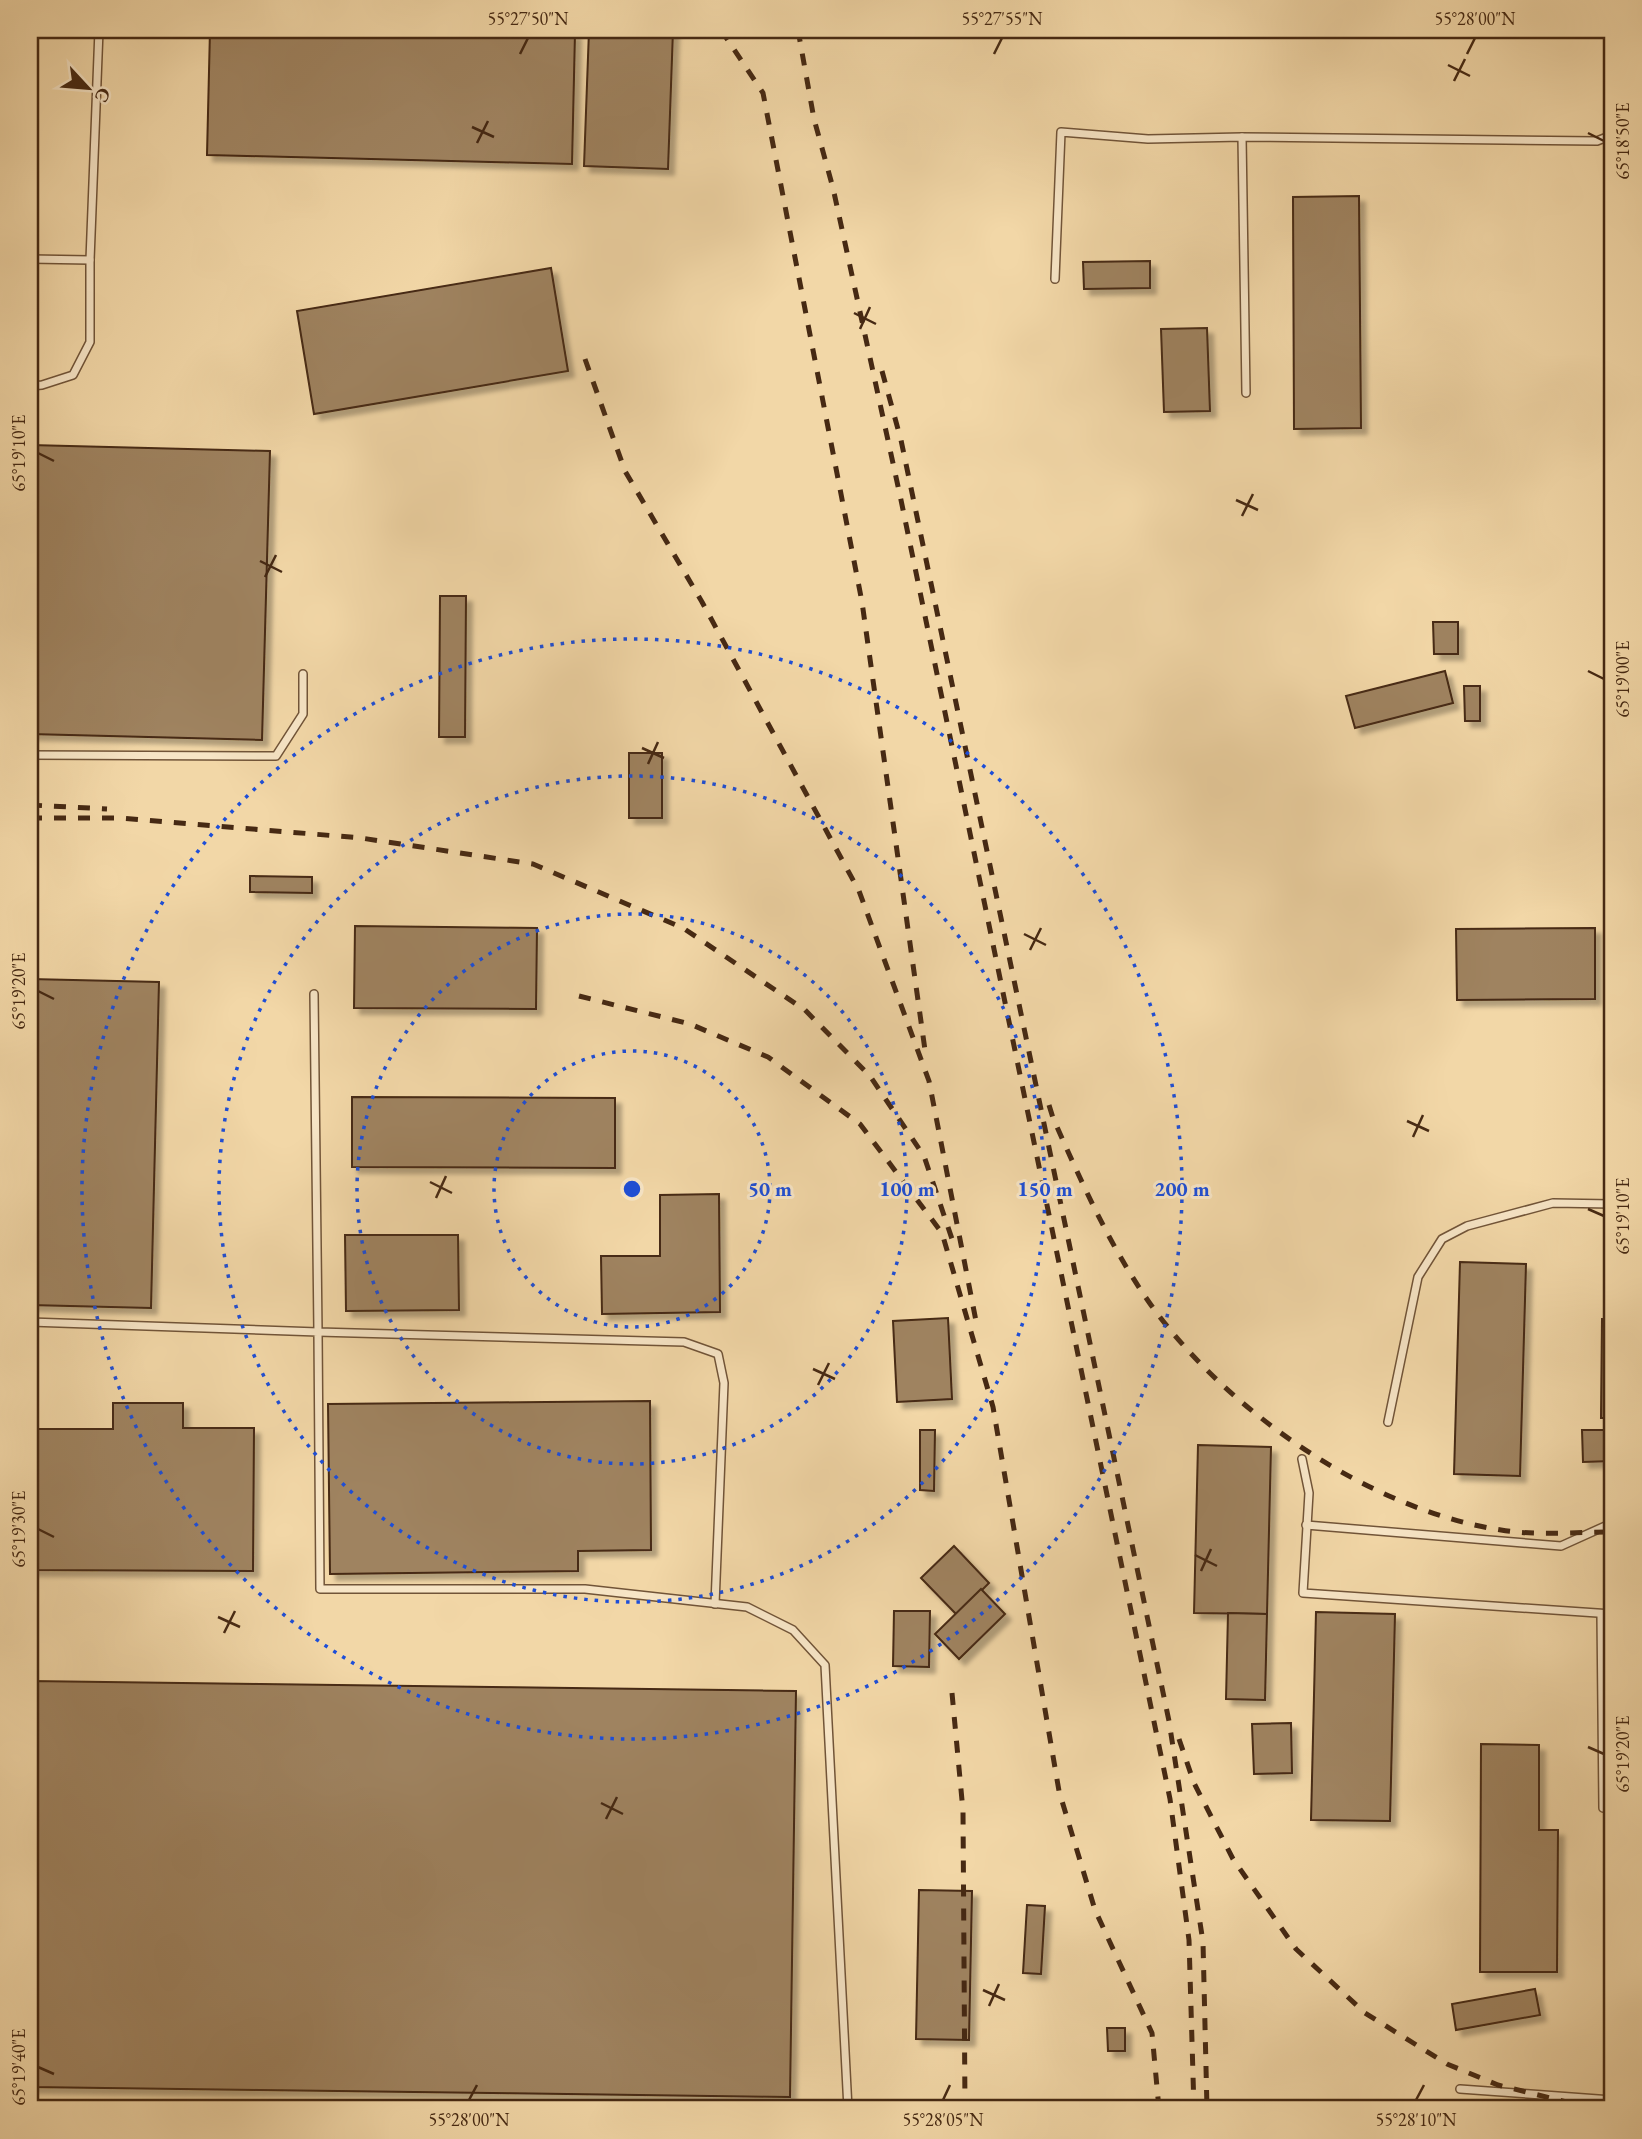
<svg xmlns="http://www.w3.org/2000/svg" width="1642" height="2139" font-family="'EB Garamond',serif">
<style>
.building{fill:#9f8360;stroke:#462913;stroke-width:2;filter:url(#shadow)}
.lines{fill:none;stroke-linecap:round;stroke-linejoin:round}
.lane-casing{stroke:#715438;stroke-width:10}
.lane{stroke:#f7e5c6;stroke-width:7}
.rail{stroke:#462913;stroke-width:5;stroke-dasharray:12 12;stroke-linecap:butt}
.ticks{fill:none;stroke:#462913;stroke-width:2.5}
.ring{fill:none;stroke:#1d4ed8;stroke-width:3.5;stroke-dasharray:3.5 7}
.centre{fill:#1d4ed8;stroke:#f7e5c6;stroke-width:3.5}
.ring-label{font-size:21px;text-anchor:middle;font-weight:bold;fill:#1d4ed8;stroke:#f7e5c6;stroke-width:6;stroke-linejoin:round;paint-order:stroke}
.neatline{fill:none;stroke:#462913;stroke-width:2.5}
.ticks-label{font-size:18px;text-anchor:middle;fill:#462913}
</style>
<defs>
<filter id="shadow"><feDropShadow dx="6" dy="6" stdDeviation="2" flood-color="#0004"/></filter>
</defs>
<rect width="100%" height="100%" fill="#f2d7a7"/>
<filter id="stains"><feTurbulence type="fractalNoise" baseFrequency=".00286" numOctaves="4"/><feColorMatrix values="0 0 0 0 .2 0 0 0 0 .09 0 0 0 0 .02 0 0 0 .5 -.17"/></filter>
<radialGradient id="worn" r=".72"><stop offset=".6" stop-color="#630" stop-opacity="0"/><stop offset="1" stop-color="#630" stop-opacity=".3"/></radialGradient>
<!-- building -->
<g class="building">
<polygon points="210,30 458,30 575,33 572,164 207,155"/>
<polygon points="589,30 673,30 668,169 584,166"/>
<polygon points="1359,196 1361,428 1294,429 1293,197"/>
<polygon points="1150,261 1150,288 1084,289 1083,262"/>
<polygon points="551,268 568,371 314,414 297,311"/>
<polygon points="1207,328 1210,411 1164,412 1161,329"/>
<polygon points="30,445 270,451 262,740 30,734"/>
<polygon points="440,596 466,596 465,737 439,737"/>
<polygon points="1433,622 1458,622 1458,654 1434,654"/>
<polygon points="1445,671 1453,703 1355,728 1346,696"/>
<polygon points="1464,686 1480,686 1480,721 1465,721"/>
<rect x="629" y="753" width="33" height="65"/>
<polygon points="250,876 312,877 312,893 250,892"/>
<polygon points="355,926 537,928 536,1009 354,1008"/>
<polygon points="1595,928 1595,999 1457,1000 1456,929"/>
<polygon points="30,979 159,982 151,1308 30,1305"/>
<polygon points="352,1097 615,1098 615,1168 352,1167"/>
<polygon points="719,1194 720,1312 602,1314 601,1256 660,1256 660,1195"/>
<polygon points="345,1235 458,1235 459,1310 346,1311"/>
<polygon points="1460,1262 1526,1264 1520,1476 1454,1474"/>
<polygon points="948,1318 952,1399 897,1402 893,1321"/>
<polygon points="1602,1319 1612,1320 1612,1418 1601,1418"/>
<polygon points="650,1401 651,1550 578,1551 578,1571 330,1574 328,1404"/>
<polygon points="113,1403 183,1403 183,1428 254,1428 253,1571 30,1570 30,1429 113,1429"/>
<polygon points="920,1430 935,1430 934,1491 920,1490"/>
<polygon points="1582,1430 1612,1430 1612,1461 1583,1462"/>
<polygon points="1198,1445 1271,1447 1267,1614 1194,1613"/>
<polygon points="954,1546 989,1583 957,1615 921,1578"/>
<polygon points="981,1589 1005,1614 959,1659 935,1634"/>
<polygon points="894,1611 930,1611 929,1667 893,1666"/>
<polygon points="1316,1612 1395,1614 1390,1821 1311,1820"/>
<polygon points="1228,1613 1267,1614 1265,1700 1226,1699"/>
<polygon points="30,1681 796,1691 790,2097 30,2087"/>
<polygon points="1291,1723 1292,1773 1254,1774 1252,1724"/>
<polygon points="1481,1744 1539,1745 1539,1830 1558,1830 1557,1972 1480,1972"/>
<polygon points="919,1890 972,1891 969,2040 916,2039"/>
<polygon points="1027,1905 1045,1906 1041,1974 1023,1973"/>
<polygon points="1535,1989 1540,2015 1456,2030 1452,2004"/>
<polygon points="1107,2028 1125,2028 1125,2051 1108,2051"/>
</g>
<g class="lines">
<!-- lane casing -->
<g class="lane-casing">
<g id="lane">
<polyline points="1242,137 1246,393"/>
<polyline points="30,259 90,260"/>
<polyline points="1055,279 1061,132 1148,139 1242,137 1597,141 1612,135"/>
<polyline points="30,386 42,385 73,375 90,342 90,260 99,30"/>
<polyline points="30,755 276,756 303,714 303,674"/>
<polyline points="314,994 318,1332 684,1342 718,1354 724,1383 715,1604"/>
<polyline points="30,1322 318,1332 320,1589 585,1589 747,1607 793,1630 825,1665 848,2109"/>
<polyline points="1388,1422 1418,1277 1442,1239 1467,1226 1553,1203 1612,1204"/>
<polyline points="1302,1459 1309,1493 1303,1593 1612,1614"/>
<polyline points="1306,1525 1561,1546 1612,1523"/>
<polyline points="1601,1614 1603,1808"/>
<polyline points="1460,2089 1612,2100"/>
</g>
</g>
<!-- lane -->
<use href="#lane" class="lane"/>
<!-- rail -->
<g class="rail">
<polyline points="721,30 763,93 862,602 925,1050"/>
<polyline points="798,30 814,119 833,188 901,500 1170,1799 1189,1940 1194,2109"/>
<polyline points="585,359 625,471 702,602 859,891 929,1081 976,1321"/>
<polyline points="882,371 901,440 1169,1721 1203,1942 1207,2109"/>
<polyline points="30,805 107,809"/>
<polyline points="30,818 120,818 361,838 533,864 683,928 805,1010 870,1076 924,1156 952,1239"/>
<polyline points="579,996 690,1024 768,1057 860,1124 942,1233 993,1407 1059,1791 1095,1910 1152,2033 1159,2109"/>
<path d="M1049,1105l4,13c29,65 57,129 98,187 77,107 219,205 350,225 36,6 75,2 111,2"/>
<polyline points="952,1693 963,1811 965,2109"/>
<polyline points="1179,1739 1194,1783 1233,1859 1296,1949 1365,2013 1447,2064 1498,2085 1595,2109"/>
</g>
</g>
<!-- ticks -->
<path class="ticks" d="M520,54l8,-16M994,54l8,-16M1467,54l8,-16M1448,65l22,11M1454,81l11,-22M472,127l22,10M1588,133l16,8M477,143l11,-22M854,313l22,11M860,329l10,-22M38,453l16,8M1236,500l22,10M1242,516l11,-22M260,561l22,11M265,577l11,-22M1588,671l16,8M642,748l22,10M648,764l10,-22M1024,934l22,11M1030,950l11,-22M38,991l16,8M1407,1121l22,10M1413,1137l10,-22M430,1182l22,11M436,1198l10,-22M1588,1209l16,7M813,1369l22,10M818,1385l11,-22M38,1529l16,8M1195,1555l22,11M1201,1571l10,-22M218,1617l22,10M224,1633l11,-22M1588,1747l16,7M601,1803l22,11M606,1819l11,-22M983,1990l22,10M989,2006l10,-22M38,2067l16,7M469,2100l8,-15M943,2100l7,-15M1416,2100l8,-15"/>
<!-- distance rings -->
<g class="ring">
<circle cx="632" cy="1189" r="138"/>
<circle cx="632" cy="1189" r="275"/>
<circle cx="632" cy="1189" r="413"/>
<circle cx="632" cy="1189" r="550"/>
</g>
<circle cx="632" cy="1189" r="10" class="centre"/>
<g class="ring-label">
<text x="770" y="1196">50 m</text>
<text x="907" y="1196">100 m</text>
<text x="1045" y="1196">150 m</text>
<text x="1182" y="1196">200 m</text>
</g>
<!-- margin -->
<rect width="1642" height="2139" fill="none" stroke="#f2d7a7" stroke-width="77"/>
<!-- north arrow -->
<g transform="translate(88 88) rotate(116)" stroke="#f7e5c6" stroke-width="5" paint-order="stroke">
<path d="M0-5L12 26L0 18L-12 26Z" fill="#462913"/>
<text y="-10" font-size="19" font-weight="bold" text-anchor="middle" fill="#462913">С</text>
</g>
<rect x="38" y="38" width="1566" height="2062" class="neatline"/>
<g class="ticks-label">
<text x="528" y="25">55°27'50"N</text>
<text x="1002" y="25">55°27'55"N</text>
<text x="1475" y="25">55°28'00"N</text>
<text transform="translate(1623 141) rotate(-90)" y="6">65°18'50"E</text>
<text transform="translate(19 453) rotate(-90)" y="6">65°19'10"E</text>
<text transform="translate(1623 679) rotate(-90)" y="6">65°19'00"E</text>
<text transform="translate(19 991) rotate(-90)" y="6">65°19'20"E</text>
<text transform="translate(1623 1216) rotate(-90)" y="6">65°19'10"E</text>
<text transform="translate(19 1529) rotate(-90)" y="6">65°19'30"E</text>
<text transform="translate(1623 1754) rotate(-90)" y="6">65°19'20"E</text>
<text transform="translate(19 2067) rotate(-90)" y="6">65°19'40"E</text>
<text x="469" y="2126">55°28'00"N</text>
<text x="943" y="2126">55°28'05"N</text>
<text x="1416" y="2126">55°28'10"N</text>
</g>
<rect width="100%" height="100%" filter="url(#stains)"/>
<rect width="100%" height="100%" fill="url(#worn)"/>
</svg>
